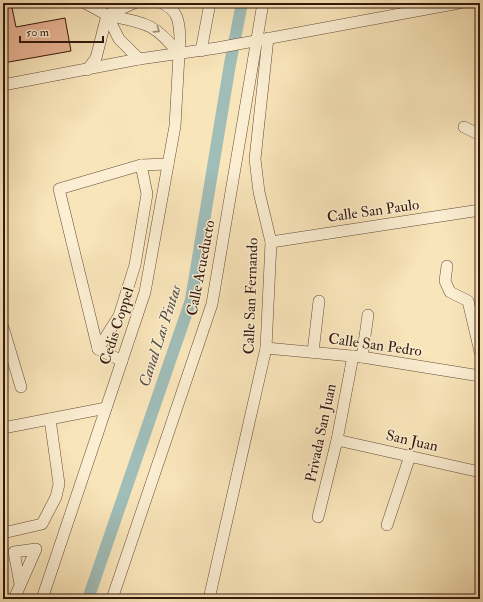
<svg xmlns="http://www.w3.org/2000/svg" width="483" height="602" font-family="'IM FELL Double Pica',serif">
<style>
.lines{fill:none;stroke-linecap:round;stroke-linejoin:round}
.canal{stroke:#a0bdb8;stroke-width:12}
.building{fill:#ebb596;stroke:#33170b}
.minor-casing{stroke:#644a37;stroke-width:12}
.minor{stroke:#fbeed2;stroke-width:11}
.oneway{stroke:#a18d78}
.labels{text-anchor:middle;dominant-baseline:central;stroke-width:3;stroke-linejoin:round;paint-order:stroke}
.street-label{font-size:15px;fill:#33170b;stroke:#fbeed2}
.water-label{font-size:16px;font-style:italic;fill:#595148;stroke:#fbeed2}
</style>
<rect width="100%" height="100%" fill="#f9e5ba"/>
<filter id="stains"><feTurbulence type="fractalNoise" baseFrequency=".005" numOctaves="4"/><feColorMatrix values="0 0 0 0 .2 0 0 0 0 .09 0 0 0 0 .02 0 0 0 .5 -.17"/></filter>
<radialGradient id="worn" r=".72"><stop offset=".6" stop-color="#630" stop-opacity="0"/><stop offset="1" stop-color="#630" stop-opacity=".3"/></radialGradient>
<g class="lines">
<!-- canal -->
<polyline class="canal" points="88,599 191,300 230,64 242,3"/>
</g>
<!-- building -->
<polygon class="building" points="3,3 11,3 16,27 65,18 71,51 3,63"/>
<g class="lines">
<!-- minor casing -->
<g class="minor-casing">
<g id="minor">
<polyline points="85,3 107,15 119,39 139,59"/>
<path d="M107,15c37,8 47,7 71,38"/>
<polyline points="107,15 134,3"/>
<polyline points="201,51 210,3"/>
<polyline points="87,70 96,58 107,15"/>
<polyline points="3,85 139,59 217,48 459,3"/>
<polyline points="464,127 480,135"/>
<polyline points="271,242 480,210"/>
<polyline points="447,266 445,281 450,292 468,301 480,352"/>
<polyline points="3,327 21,387"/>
<polyline points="266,348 362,357 480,376"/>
<polyline points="98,349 119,316 135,265 147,194 141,165"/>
<polyline points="313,352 319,301"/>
<polyline points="362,357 368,315"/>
<polyline points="122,361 98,349 59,189 141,165 168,164"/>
<polyline points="3,428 106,408"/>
<polyline points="337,440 480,472"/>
<polyline points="318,517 337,440 353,356"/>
<polyline points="387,525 410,456"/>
<polyline points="3,533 42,524 56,497 59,484 50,419"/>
<polyline points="14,599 36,549 14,552 20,584"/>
<path d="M42,599l103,-307 30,-166 5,-89c-1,-17 -2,-26 -18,-34"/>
<polyline points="112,599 212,304 263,3"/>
<polyline points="209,599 266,348 271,242 259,192 255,159 268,38"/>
</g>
</g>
<!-- minor -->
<use href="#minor" class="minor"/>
</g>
<!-- one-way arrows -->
<defs><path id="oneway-chevron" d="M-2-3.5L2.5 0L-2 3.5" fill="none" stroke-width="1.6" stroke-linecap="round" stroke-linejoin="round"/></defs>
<use class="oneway" href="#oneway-chevron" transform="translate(157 30) rotate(33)"/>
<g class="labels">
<!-- street labels -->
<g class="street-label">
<text transform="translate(373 211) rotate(-8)">Calle San Paulo</text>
<text transform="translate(201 268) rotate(-79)">Calle Acueducto</text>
<text transform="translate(251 296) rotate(-88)">Calle San Fernando</text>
<text transform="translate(117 326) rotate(-72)">Cedis Coppel</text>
<text transform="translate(375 345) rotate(8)">Calle San Pedro</text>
<text transform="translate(321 433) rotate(-78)">Privada San Juan</text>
<text transform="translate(412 441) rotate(13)">San Juan</text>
</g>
<!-- water labels -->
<g class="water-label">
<text transform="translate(160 336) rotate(-72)">Canal Las Pintas</text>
</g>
</g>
<!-- margin -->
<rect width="483" height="602" fill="none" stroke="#f9e5ba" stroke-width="16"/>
<rect x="4" y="4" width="475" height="594" fill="none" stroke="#33170b" stroke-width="2"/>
<rect x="8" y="8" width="467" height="586" fill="none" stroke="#33170b"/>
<!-- scale -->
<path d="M20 36v6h83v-6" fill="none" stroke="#33170b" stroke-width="2"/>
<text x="26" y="36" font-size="12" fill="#33170b" stroke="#fbeed2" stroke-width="3" paint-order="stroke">50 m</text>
<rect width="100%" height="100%" filter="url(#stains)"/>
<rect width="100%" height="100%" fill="url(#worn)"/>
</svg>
